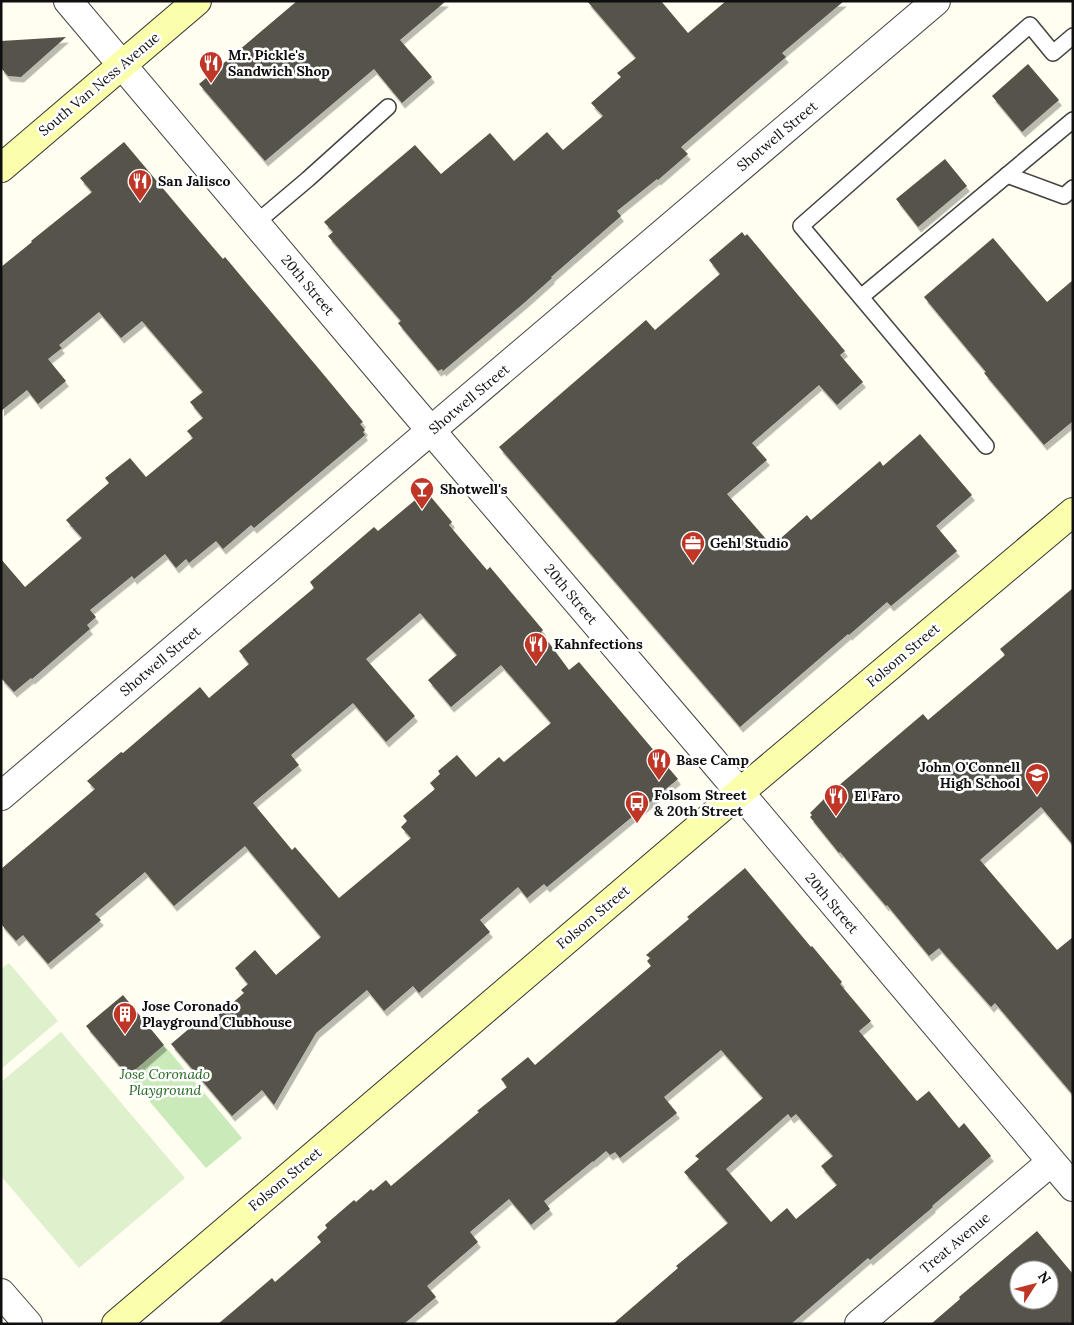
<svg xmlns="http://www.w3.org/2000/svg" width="1074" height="1325" font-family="Lora,serif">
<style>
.green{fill:#cbeaba}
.pitch{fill:#def1cc}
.building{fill:#57524b;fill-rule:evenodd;filter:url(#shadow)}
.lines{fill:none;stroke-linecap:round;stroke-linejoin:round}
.lane-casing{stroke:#424242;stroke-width:18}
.street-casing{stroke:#424242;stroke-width:30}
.secondary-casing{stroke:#313131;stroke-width:30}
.lane{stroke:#fff;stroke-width:15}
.street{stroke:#fff;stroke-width:28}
.secondary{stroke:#fbffac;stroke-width:28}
.labels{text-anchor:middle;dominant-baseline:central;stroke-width:5;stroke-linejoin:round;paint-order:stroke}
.poi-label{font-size:14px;font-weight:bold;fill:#0f0f0f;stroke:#fff;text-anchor:start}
.street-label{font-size:14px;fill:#0f0f0f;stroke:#fff}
.park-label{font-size:14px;font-style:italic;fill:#22671e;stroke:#fff}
</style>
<defs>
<filter id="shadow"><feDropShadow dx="3" dy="5.5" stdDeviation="0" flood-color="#0004"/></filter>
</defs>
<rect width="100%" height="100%" fill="#fffef0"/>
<!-- green -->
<polygon class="green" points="164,1045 242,1138 206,1168 128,1076"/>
<!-- pitch -->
<g class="pitch">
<polygon points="9,963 58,1021 1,1069 1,969"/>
<polygon points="61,1032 185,1178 79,1268 1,1176 1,1082"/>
</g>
<!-- building -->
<g class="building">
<polygon points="297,1 446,1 400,40 432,77 402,103 374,69 265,161 199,84"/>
<polygon points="587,1 661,1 688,33 726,1 844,1 782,53 786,57 681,147 688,154 658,180 657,179 617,211 621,216 551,277 552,278 524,303 443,371 442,369 438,371 398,323 401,321 328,236 333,232 324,222 415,145 441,174 490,133 514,161 547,132 563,150 603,116 591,103 621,77 617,73 636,58"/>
<polygon points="66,37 21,77 8,76 1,68 1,41"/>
<polygon points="1028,64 1059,100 1022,132 992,96"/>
<polygon points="124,142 182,211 223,259 225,257 319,369 363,422 360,424 365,430 363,432 365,435 254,528 251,525 223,549 216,541 189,563 186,559 176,568 165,554 134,579 132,576 90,610 96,617 87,625 90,629 32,679 31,678 14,692 1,678 1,559 25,587 82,538 66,520 109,483 105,478 130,458 146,477 193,438 187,431 203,418 190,402 203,392 142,321 121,338 99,312 59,345 62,348 48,359 66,381 38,404 27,390 1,411 1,267 32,242 31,241 92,192 80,178"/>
<polygon points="945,159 967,186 918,227 896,199"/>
<polygon points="742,232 745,236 747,234 845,351 840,355 863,382 837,405 819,385 752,443 767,460 727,494 772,546 807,515 811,520 880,461 883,466 920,434 972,495 936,526 957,551 891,606 887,602 849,635 848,634 740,727 499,447 646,320 655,330 720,274 709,260"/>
<polygon points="993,238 1047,302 1073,280 1073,421 1044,445 984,373 986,372 924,297"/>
<path d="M426,491l26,31 -3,3 16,19 22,26 3,-3 53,63 -2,2 28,38 10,-8 99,117 -131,108 -3,-3 -17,14 -9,-11 -38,33 10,12 -71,61 -6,-7 -29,25 -17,-21 -51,43 -42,72 -12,-15 -30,26 -61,-72 26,-22 6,6 41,-35 -3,-3 7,-6 -13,-16 20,-18 21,25 45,-38 -76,-91 -71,60 -29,-34 -50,42 6,6 -53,44 -25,-29 -7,6 -15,-17v-55l94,-80 -8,-8 34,-29 2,1 77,-66 9,11 40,-34 -10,-13 75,-63 -4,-6 64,-55 4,4zM420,613l37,42 -29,25 23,27 50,-42 50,58 -47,39 -5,-5 -23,20 -19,-22 -19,16 2,3 -10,9 5,6 -32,27 4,5 -6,6 10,11 -72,60 -44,-51 -3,3 -39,-47 46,-38 -8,-10 62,-52 33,39 29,-26 -49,-57z"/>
<polygon points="1073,588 1073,845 1041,807 980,860 1057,950 1073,937 1073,1095 995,1003 991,1007 939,948 929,956 887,905 886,906 840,852 839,853 810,817 812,815 810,813 830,793 923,714 928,720 1005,655 1000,649"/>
<path d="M745,868l66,79 1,-1 30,36 -2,2 31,37 -12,10 58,70 12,-10 30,37 5,-5 27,33 -59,50 1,1 -63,53 -2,-2 -77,66h-178l65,-56 -2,-2 52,-43 -44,-51 15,-13 -4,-3 68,-58 -42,-48 -57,47 13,16 -57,45 -5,-6 -5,3 -4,-4 -13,11v-1l-49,40 6,8 -19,16 -22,-26 -39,33 8,10 -51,44 9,11 -32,27h-186l54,-46 3,4 46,-40 -4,-5 10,-9 -2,-3 29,-25 2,2 15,-13 2,2 13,-11 5,6 88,-74 -2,-1 30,-24 -6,-8 27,-22 7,8 116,-99 -4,-5 3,-3 -4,-3 43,-36 -2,-2zM788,1114l3,4 5,-4 37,42 -12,10 16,19 -41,34 -9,-11 -16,14 -45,-53z"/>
<polygon points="123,995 164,1045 128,1076 86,1026"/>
<path d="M1037,1231l36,43v50h-142l29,-25 -1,-2zM1019,1270h30v30h-30z"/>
</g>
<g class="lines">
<!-- lane casing -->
<g class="lane-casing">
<g id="lane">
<polyline points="1007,175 1064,196 1073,188"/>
<polyline points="256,223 308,179 388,107"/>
<polyline points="861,297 1073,120"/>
<polyline points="986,446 801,226 1030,25 1053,53 1073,36"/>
</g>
</g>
<!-- street casing -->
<g class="street-casing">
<g id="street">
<polyline points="68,1 404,399 709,756 1073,1187"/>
<polyline points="1,796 936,1"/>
<polyline points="1,1293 28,1324"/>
<polyline points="859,1324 1051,1162"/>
</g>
</g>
<!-- secondary casing -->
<g class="secondary-casing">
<g id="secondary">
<polyline points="1,168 197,1"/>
<polyline points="116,1324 739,793 1073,512"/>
</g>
</g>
<!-- lane -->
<use href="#lane" class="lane"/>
<!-- street -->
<use href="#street" class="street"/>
<!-- secondary -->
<use href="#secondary" class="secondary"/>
</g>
<!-- icons -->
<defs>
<g id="restaurant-pin" transform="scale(1.25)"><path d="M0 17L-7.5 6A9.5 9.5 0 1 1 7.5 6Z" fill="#bf3626" stroke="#fff"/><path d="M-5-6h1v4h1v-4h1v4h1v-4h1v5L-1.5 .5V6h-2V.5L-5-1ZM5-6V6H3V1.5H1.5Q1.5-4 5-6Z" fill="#fff"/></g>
<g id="bar-pin" transform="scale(1.25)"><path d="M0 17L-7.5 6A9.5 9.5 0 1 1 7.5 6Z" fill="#bf3626" stroke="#fff"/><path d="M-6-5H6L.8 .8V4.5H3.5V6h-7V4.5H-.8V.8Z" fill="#fff"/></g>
<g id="office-pin" transform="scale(1.25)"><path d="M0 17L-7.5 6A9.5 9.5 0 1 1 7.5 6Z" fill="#bf3626" stroke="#fff"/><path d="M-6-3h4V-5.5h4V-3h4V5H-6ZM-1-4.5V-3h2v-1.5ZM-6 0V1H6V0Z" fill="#fff"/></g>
<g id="school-pin" transform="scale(1.25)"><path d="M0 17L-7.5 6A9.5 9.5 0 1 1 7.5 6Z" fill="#bf3626" stroke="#fff"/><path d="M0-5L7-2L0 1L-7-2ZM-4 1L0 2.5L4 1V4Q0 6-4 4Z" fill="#fff"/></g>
<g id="bus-pin" transform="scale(1.25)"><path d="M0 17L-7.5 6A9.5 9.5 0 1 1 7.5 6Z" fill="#bf3626" stroke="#fff"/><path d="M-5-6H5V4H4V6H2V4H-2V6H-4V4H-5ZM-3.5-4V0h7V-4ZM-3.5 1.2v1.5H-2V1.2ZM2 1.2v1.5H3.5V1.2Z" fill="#fff"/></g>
<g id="building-pin" transform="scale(1.25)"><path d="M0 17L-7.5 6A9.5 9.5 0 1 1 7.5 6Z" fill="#bf3626" stroke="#fff"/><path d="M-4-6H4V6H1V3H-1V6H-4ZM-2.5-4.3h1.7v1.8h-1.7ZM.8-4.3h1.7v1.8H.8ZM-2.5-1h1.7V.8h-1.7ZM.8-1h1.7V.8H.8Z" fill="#fff"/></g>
</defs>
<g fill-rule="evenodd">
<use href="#restaurant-pin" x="211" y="63"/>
<use href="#restaurant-pin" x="140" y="181"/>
<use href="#bar-pin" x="422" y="489"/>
<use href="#office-pin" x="693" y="543"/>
<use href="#restaurant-pin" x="536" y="644"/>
<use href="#restaurant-pin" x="659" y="760"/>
<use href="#school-pin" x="1037" y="775"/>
<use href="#restaurant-pin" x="836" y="796"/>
<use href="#bus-pin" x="637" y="803"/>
<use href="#building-pin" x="125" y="1014"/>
</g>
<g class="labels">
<!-- poi labels -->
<g class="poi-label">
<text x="228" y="55">Mr. Pickle's<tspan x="228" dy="16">Sandwich Shop</tspan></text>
<text x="158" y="181">San Jalisco</text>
<text x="440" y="489">Shotwell's</text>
<text x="710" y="543">Gehl Studio</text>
<text x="554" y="644">Kahnfections</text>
<text x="676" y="760">Base Camp</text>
<text x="1020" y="767" text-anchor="end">John O'Connell<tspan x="1020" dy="16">High School</tspan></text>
<text x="654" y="795">Folsom Street<tspan x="654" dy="16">&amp; 20th Street</tspan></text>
<text x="854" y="796">El Faro</text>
<text x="142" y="1006">Jose Coronado<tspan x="142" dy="16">Playground Clubhouse</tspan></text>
</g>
<!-- street labels -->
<g class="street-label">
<text transform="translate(99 84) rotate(-40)">South Van Ness Avenue</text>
<text transform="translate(777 136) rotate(-40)">Shotwell Street</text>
<text transform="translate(308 285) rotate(50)">20th Street</text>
<text transform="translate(469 399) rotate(-40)">Shotwell Street</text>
<text transform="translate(571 594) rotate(50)">20th Street</text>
<text transform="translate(903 655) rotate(-40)">Folsom Street</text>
<text transform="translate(160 661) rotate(-40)">Shotwell Street</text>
<text transform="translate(832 903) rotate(50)">20th Street</text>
<text transform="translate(593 917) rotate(-40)">Folsom Street</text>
<text transform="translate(285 1179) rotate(-40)">Folsom Street</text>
<text transform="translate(955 1243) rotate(-40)">Treat Avenue</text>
</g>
<!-- park labels -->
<g class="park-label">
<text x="165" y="1074">Jose Coronado<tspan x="165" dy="16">Playground</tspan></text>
</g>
</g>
<!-- border -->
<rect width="1074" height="1325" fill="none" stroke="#0f0f0f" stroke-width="5"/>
<!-- north arrow -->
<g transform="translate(1034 1285) rotate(54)"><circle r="24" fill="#ffffff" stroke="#9f9f9f"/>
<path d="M0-4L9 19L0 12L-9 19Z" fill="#bf3626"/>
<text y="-8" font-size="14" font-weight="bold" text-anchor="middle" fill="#0f0f0f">N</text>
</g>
</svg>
